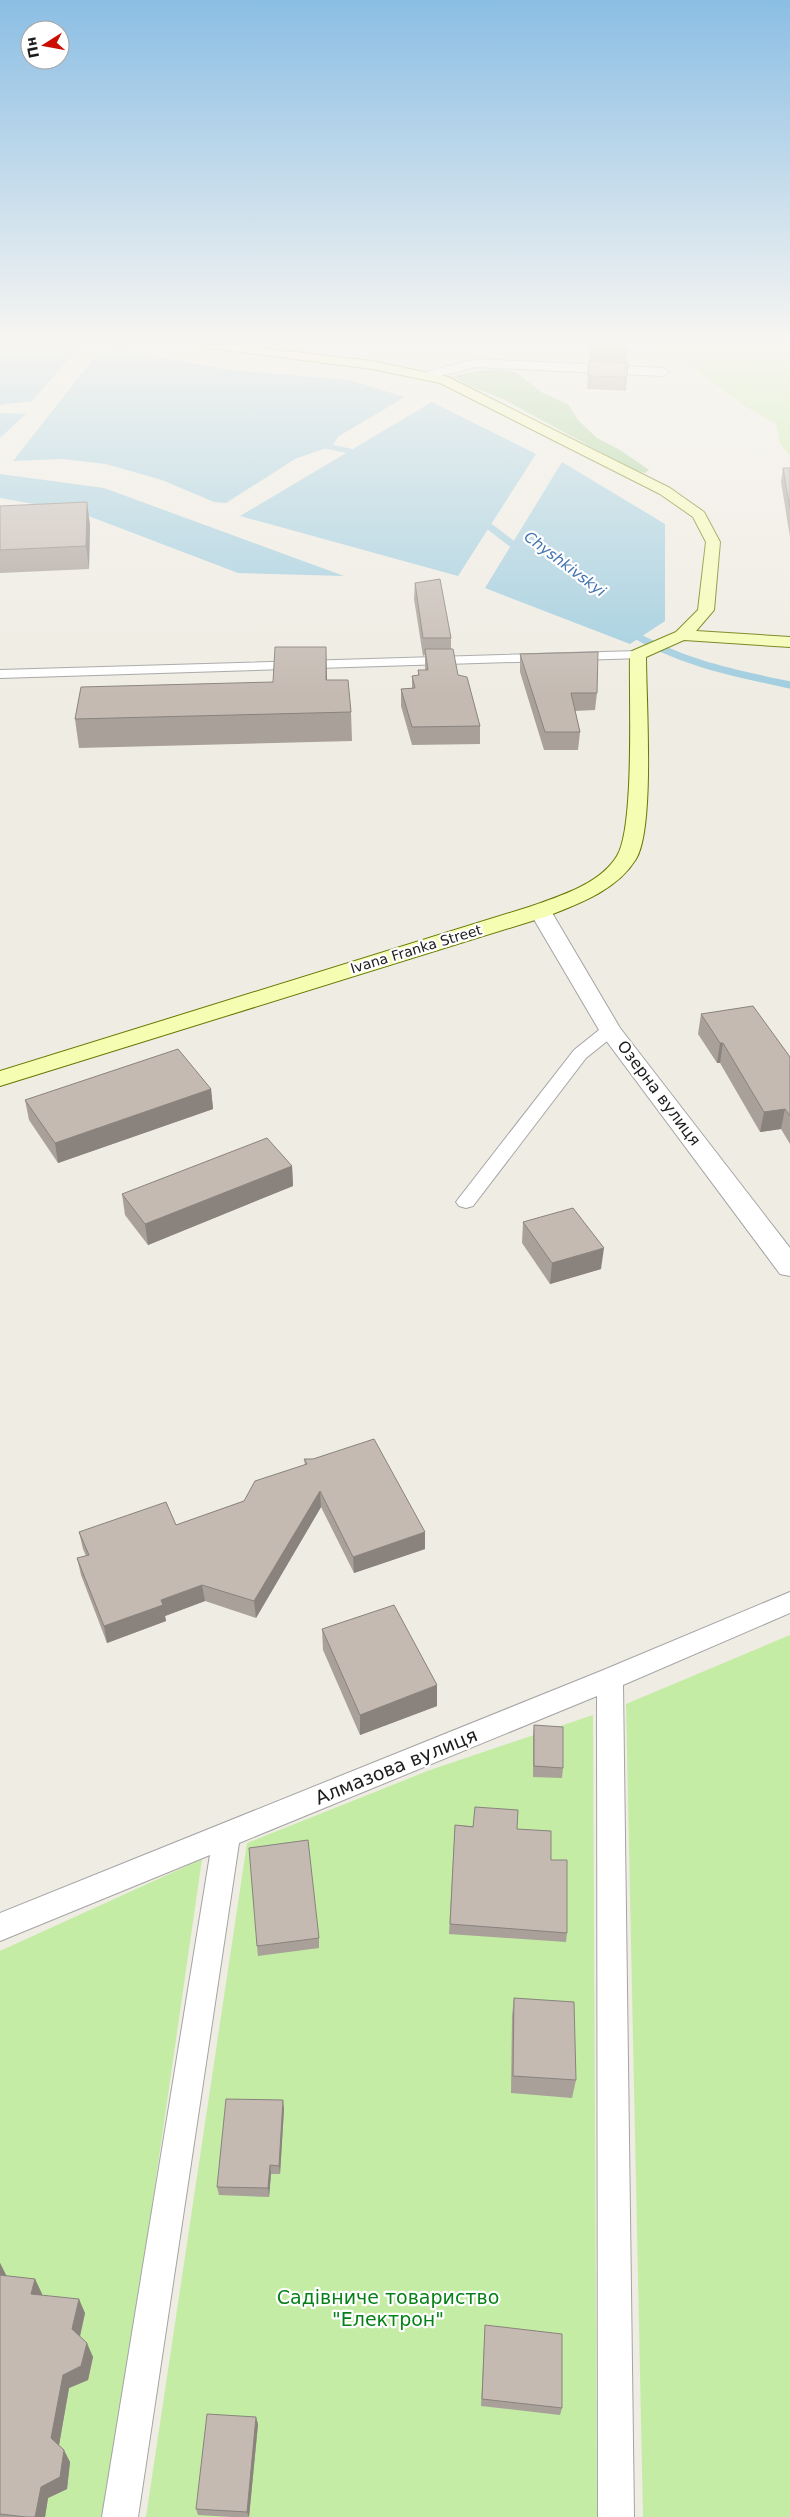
<svg xmlns="http://www.w3.org/2000/svg" width="790" height="2517" font-family="'DejaVu Sans',sans-serif">
<style>
.grass{fill:#c4eca5}
.forest{fill:#a3d195}
.water{fill:#a0cddf}
.lines{fill:none;stroke-linecap:round;stroke-linejoin:round}
.stream-far1{stroke:#a0cddf;stroke-width:5}
.stream{stroke:#a0cddf;stroke-width:7}
.lane-casing{stroke:#a4a4a4;stroke-width:2}
.street-casing{stroke:#a4a4a4;stroke-width:2}
.secondary-casing{stroke:#647900;stroke-width:2}
.lane{fill:#fff;fill-rule:evenodd}
.street{fill:#fff;fill-rule:evenodd}
.secondary{fill:#f5fdb3;fill-rule:evenodd}
.wall{fill:#a9a099}
.shaded-wall{fill:#89827d}
.building{fill:#c4bab2;stroke:#89827d}
.labels{text-anchor:middle;dominant-baseline:central;stroke-width:4.5;stroke-linejoin:round;paint-order:stroke}
.far-street-label{font-size:14px;fill:#1d1d1d;stroke:#fff}
.far-water-label{font-size:15px;font-style:italic;fill:#4575b2;stroke:#fff}
.street-label{font-size:16px;fill:#1d1d1d;stroke:#fff}
.near-street-label{font-size:19px;fill:#1d1d1d;stroke:#fff}
.near-park-label{font-size:19px;fill:#068117;stroke:#fff}
</style>
<rect width="100%" height="100%" fill="#efece3"/>
<!-- grass -->
<g class="grass">
<polygon points="663,345 790,345 790,456 780,443 776,424 743,405"/>
<polygon points="790,1635 790,2517 643,2517 626,1704"/>
<polygon points="593,1715 597,2517 146,2517 247,1843 430,1770"/>
<polygon points="202,1859 150,2220 102,2517 0,2517 0,1951"/>
</g>
<!-- forest -->
<polygon class="forest" points="498,369 515,372 543,393 568,404 578,420 597,438 620,450 649,470 645,473 632,469 503,399 472,387 452,376 477,371"/>
<!-- water -->
<g class="water">
<polygon points="0,345 75,345 78,349 32,401 0,405"/>
<polygon points="120,350 231,370 349,380 405,397 339,436 332,446 295,459 226,503 214,502 162,480 106,464 63,459 13,461 93,359 106,351"/>
<polygon points="432,402 536,454 458,576 240,516"/>
<polygon points="0,413 26,414 0,438"/>
<polygon points="562,462 665,524 665,621 630,644 485,588"/>
<polygon points="0,474 104,488 344,576 238,573 78,512 0,498"/>
</g>
<g class="lines">
<!-- stream-far1 -->
<g class="stream-far1">
<polyline points="317,444 363,454"/>
<polyline points="479,519 487,525"/>
</g>
<!-- stream -->
<g class="stream">
<polyline points="485,523 524,553"/>
<path d="M627,630c50,32 106,43 163,55"/>
</g>
<!-- lane casing -->
<g class="lane-casing">
<g id="lane">
<polygon points="638,651 642,652 644,655 642,658 0,678 0,670"/>
<polygon points="610,1025 616,1026 619,1030 616,1034 586,1058 473,1206 466,1208 459,1206 456,1202 459,1198 574,1050 604,1026"/>
<polygon points="790,1592 790,1613 623,1685 634,2517 598,2517 597,1696 239,1843 138,2517 102,2517 210,1855 0,1941 0,1913 601,1671"/>
</g>
</g>
<!-- street casing -->
<g class="street-casing">
<g id="street">
<polygon points="476,359 663,368 669,372 663,376 476,367 425,380 419,376 421,373"/>
<polygon points="540,905 548,906 551,911 620,1028 790,1248 790,1276 780,1274 602,1035 529,911 532,906"/>
</g>
</g>
<!-- secondary casing -->
<g class="secondary-casing">
<path id="secondary" d="M203,345h32l137,16 76,16 222,111 34,24 16,30 -6,68 -18,21 94,6v10l-106,-7 -38,17c0,42 9,171 -10,202 -19,31 -56,44 -88,57l-548,170v-15l532,-165c28,-10 68,-22 85,-50 18,-29 12,-161 13,-201l2,-4 44,-19 22,-22 8,-68 -13,-25 -33,-23 -220,-111 -68,-14 -163,-21z"/>
</g>
<!-- lane -->
<use href="#lane" class="lane"/>
<!-- street -->
<use href="#street" class="street"/>
<!-- secondary -->
<use href="#secondary" class="secondary"/>
</g>
<!-- wall -->
<g class="wall">
<polygon points="590,345 628,351 627,363 627,377 626,391 587,389"/>
<polygon points="783,468 790,468 790,537 781,482"/>
<polygon points="0,506 90,524 89,569 0,573"/>
<polygon points="415,583 451,638 451,649 458,675 480,726 480,744 412,745 401,706 401,689 412,688 412,676 418,676 418,670 425,670 425,655 423,656 414,599"/>
<polygon points="520,654 597,693 595,710 575,711 580,732 578,750 544,750 520,672"/>
<polygon points="327,680 351,712 352,741 79,748 75,719"/>
<polygon points="701,1014 790,1057 790,1144 781,1129 760,1132 720,1063 717,1063 698,1034"/>
<polygon points="211,1089 213,1109 58,1163 29,1120 25,1100"/>
<polygon points="292,1166 293,1186 148,1245 125,1215 122,1194"/>
<polygon points="523,1222 601,1269 550,1284 522,1243"/>
<polygon points="304,1459 425,1532 425,1549 354,1573 321,1507 256,1618 205,1601 165,1616 166,1621 107,1643 81,1575 77,1558 86,1556 83,1549 79,1532 176,1525 244,1501 305,1465"/>
<polygon points="322,1629 437,1706 360,1735 323,1650"/>
<polygon points="534,1725 563,1768 562,1778 533,1777 533,1736"/>
<polygon points="455,1825 517,1829 567,1933 566,1942 449,1934"/>
<polygon points="319,1938 319,1948 258,1956 257,1946"/>
<polygon points="514,1998 576,2080 572,2098 511,2093 512,2016"/>
<polygon points="284,2109 280,2174 271,2174 269,2197 219,2195 217,2187"/>
<polygon points="0,2263 6,2275 6,2276 35,2279 42,2294 42,2295 85,2313 80,2337 93,2357 88,2380 69,2388 59,2445 70,2462 67,2489 48,2498 45,2517 0,2517"/>
<polygon points="485,2325 562,2408 560,2415 481,2406"/>
<polygon points="258,2424 249,2517 232,2517 198,2515 196,2509"/>
</g>
<!-- shaded-wall -->
<g class="shaded-wall">
<polygon points="87,502 90,524 89,569 86,546"/>
<polygon points="326,647 327,675 327,709 326,680"/>
<polygon points="720,1043 723,1043 720,1063 717,1063"/>
<polygon points="211,1089 213,1109 58,1163 55,1143"/>
<polygon points="785,1109 781,1129 760,1132 764,1112"/>
<polygon points="292,1166 293,1186 148,1245 145,1224"/>
<polygon points="604,1248 601,1269 550,1284 552,1263"/>
<polygon points="320,1491 321,1507 256,1618 254,1601"/>
<polygon points="425,1532 425,1549 354,1573 353,1557"/>
<polygon points="202,1585 205,1601 165,1616 166,1621 107,1643 104,1626 161,1600"/>
<polygon points="437,1685 437,1706 360,1735 360,1715"/>
<polygon points="283,2100 284,2109 280,2174 279,2166"/>
<polygon points="270,2165 271,2174 269,2197 268,2188"/>
<polygon points="0,2263 6,2275 2,2290 0,2286"/>
<polygon points="35,2279 42,2294 38,2309 31,2294"/>
<polygon points="79,2299 85,2313 78,2344 72,2329"/>
<polygon points="87,2343 93,2357 88,2380 69,2388 58,2451 51,2438 63,2375"/>
<polygon points="256,2417 258,2424 249,2517 247,2512"/>
<polygon points="64,2450 70,2462 67,2489 48,2498 45,2517 35,2517 41,2487"/>
</g>
<!-- building -->
<g class="building">
<polygon points="590,345 628,345 628,351 590,349"/>
<polygon points="589,361 628,363 627,377 588,376"/>
<polygon points="783,468 790,468 790,509"/>
<polygon points="87,502 86,546 0,550 0,506"/>
<polygon points="440,579 451,638 423,638 415,583"/>
<polygon points="275,647 326,647 326,680 348,680 351,712 75,719 81,687 273,682"/>
<polygon points="425,649 453,649 458,675 467,677 480,726 412,727 401,689 415,688 412,676 419,675 418,670 428,670"/>
<polygon points="598,652 597,693 571,693 580,732 545,732 520,654"/>
<polygon points="753,1006 790,1057 790,1116 785,1109 764,1112 723,1043 720,1043 701,1014"/>
<polygon points="178,1049 211,1089 55,1143 25,1100"/>
<polygon points="267,1138 292,1166 145,1224 122,1194"/>
<polygon points="573,1208 604,1248 552,1263 523,1222"/>
<polygon points="374,1439 425,1532 353,1557 320,1491 254,1601 202,1585 161,1600 163,1605 104,1626 77,1558 89,1555 79,1532 166,1502 176,1525 244,1501 255,1481 307,1464 304,1459 313,1459"/>
<polygon points="394,1605 437,1685 360,1715 322,1629"/>
<polygon points="534,1725 563,1727 563,1768 534,1766"/>
<polygon points="475,1807 518,1810 517,1829 551,1831 551,1860 567,1860 567,1933 450,1924 455,1825 473,1827"/>
<polygon points="308,1840 319,1938 257,1946 249,1848"/>
<polygon points="514,1998 574,2002 576,2080 513,2076"/>
<polygon points="226,2099 283,2100 279,2166 270,2165 268,2188 217,2187"/>
<polygon points="0,2275 35,2279 31,2294 79,2299 72,2329 87,2343 81,2366 63,2375 51,2438 64,2450 60,2477 41,2487 35,2517 26,2517 0,2514"/>
<polygon points="485,2325 562,2334 562,2408 482,2399"/>
<polygon points="207,2414 256,2417 247,2512 196,2509"/>
</g>
<!-- sky -->
<linearGradient id="sky" x2="0" y2="1"><stop stop-color="#8bbee4"/><stop offset="0.49" stop-color="#f8f6f2"/><stop offset="1" stop-color="#f8f6f2" stop-opacity="0"/></linearGradient>
<rect width="790" height="697" fill="url(#sky)"/>
<g class="labels">
<!-- far-street labels -->
<g class="far-street-label">
<text transform="translate(416 949) rotate(-17)">Ivana Franka Street</text>
</g>
<!-- far-water labels -->
<g class="far-water-label">
<text transform="translate(565 564) rotate(37)">Chyshkivskyi</text>
</g>
<!-- street labels -->
<g class="street-label">
<text transform="translate(659 1093) rotate(53)">Озерна вулиця</text>
</g>
<!-- near-street labels -->
<g class="near-street-label">
<text transform="translate(396 1766) rotate(-22)">Алмазова вулиця</text>
</g>
<!-- near-park labels -->
<g class="near-park-label">
<text x="388" y="2297">Садівниче товариство<tspan x="388" dy="22">"Електрон"</tspan></text>
</g>
</g>
<!-- north arrow -->
<g transform="translate(45 45) rotate(259)"><circle r="24" fill="#ffffff" stroke="#a5a5a5"/>
<path d="M0-4L9 19L0 12L-9 19Z" fill="#cb0c00"/>
<text y="-8" font-size="14" font-weight="bold" text-anchor="middle" fill="#1d1d1d">Пн</text>
</g>
</svg>
